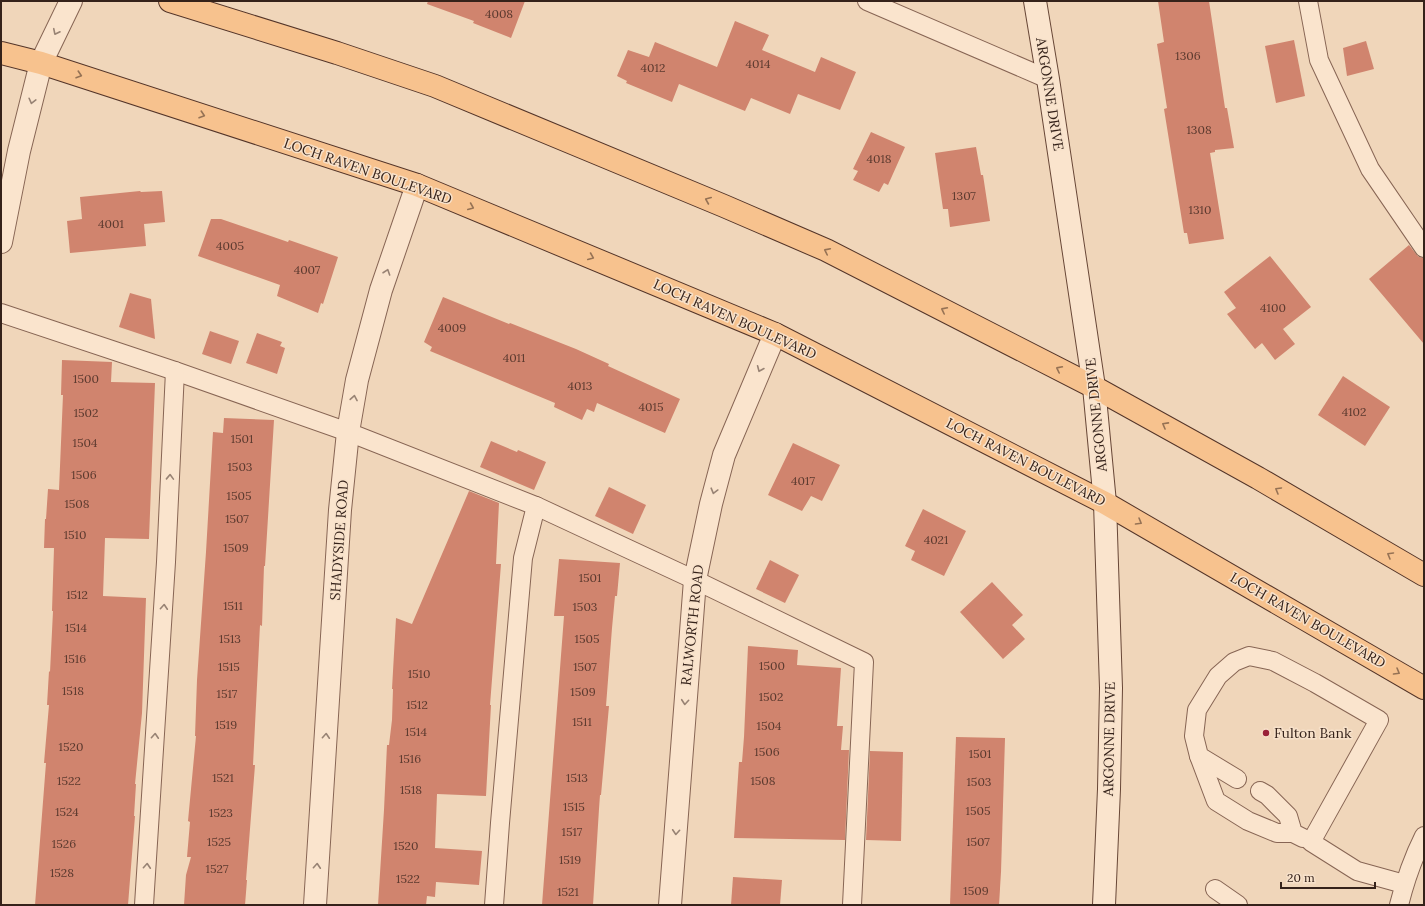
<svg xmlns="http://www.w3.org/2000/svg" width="1425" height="906" font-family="Lora,serif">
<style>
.building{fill:#d0846e}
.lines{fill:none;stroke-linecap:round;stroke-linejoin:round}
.service-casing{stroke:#876554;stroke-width:20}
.minor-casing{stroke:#876554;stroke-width:24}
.secondary-casing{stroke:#684737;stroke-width:24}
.primary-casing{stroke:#543529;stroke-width:24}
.service{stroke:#fae4cd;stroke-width:18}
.minor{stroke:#fae4cd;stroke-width:22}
.secondary{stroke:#fae4cd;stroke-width:22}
.primary{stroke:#f7c28e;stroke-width:22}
.oneway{stroke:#988374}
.oneway2{stroke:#967254}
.poi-dot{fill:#992138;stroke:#f7e1ca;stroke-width:1.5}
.labels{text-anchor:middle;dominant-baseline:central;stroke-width:3;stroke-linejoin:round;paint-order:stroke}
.number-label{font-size:12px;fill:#5c3a2f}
.street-label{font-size:14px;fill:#35221a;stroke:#f7e1ca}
.poi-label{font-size:14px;fill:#35221a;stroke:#f7e1ca;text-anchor:start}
</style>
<rect width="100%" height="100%" fill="#f0d6ba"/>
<!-- building -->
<g class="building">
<polygon points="428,1 525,1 511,38 473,23 474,21 427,4"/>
<polygon points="1158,1 1209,1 1225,108 1227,108 1234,148 1215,150 1215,152 1210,153 1224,239 1189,244 1187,233 1184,233 1164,109 1167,108 1157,44 1164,42"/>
<polygon points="735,21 769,35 762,50 815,72 821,57 856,72 840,110 798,94 790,114 751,98 745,111 679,84 672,102 626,83 627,81 617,76 628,50 649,57 655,42 717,67"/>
<polygon points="1294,40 1305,96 1276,103 1265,46"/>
<polygon points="1366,41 1374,69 1347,76 1343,48"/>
<polygon points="871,132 905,147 888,185 884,183 879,192 853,180 858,171 853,169"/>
<polygon points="976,147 981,175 983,175 990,221 950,227 948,209 943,209 935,153"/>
<polygon points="140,191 141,192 162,191 165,222 144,224 146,246 70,253 67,221 82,219 80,197"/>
<polygon points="211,219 221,219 288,242 289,240 338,257 323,304 321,303 318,313 277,296 280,285 198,256"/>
<polygon points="1409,245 1416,254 1419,257 1424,258 1424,344 1369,279"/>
<polygon points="1270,256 1311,307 1283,329 1295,344 1275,360 1262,343 1255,349 1227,314 1236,308 1224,292"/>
<polygon points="130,293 151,299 155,339 119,327"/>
<polygon points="443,297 509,324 510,323 576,349 609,364 608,366 680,399 665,433 597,403 594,412 587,409 582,420 554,407 555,403 430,351 432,347 424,342"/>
<polygon points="210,331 239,341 231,364 202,354"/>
<polygon points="257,333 282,342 280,346 285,348 277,374 246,363"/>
<polygon points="62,360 112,362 111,382 155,383 149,539 105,538 103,596 146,598 142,713 135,784 136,784 134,816 135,816 128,905 35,905 46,763 44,763 49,705 47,705 49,671 50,672 53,611 52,611 54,548 44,548 45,519 46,519 48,489 59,490 63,395 61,395"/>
<polygon points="1343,376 1390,407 1365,446 1318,415"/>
<polygon points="224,418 274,420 265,566 264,566 262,626 260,625 253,765 255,765 246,880 247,880 245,905 184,905 186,875 191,857 187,857 190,822 188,821 196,736 195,736 197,680 206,552 213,432 223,433"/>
<polygon points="491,441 517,452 518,450 546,462 534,490 480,467"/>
<polygon points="793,443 840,465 822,501 811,496 802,511 768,495"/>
<polygon points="609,487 646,505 633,534 595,516"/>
<polygon points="469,491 499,503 496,564 501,564 490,705 491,705 486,796 437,794 435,848 482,851 479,885 436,882 435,897 427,896 426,905 378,905 384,810 387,745 389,745 392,720 393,689 392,689 396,618 412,624"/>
<polygon points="923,509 966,531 944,576 911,560 915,551 905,546"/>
<polygon points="559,559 620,563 617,596 615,596 612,628 606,706 609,706 601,795 600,795 599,809 593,905 542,905 564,616 554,616"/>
<polygon points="770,560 799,575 785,603 756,589"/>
<polygon points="992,582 1023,615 1012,625 1025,639 1003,659 960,612"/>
<polygon points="748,646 798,650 797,665 841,668 837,726 843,726 841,750 849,750 845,840 734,838 739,762 742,762 744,737"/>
<polygon points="956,737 1005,738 1001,872 999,905 950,905"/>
<polygon points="870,751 903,752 901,841 866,840"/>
<polygon points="733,877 782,880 780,905 731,905"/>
</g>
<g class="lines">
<!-- service casing -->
<g class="service-casing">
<g id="service">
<polyline points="867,1 1048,79"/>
<polyline points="1308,1 1319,60 1370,169 1424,248"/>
<polyline points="1,313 175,371 348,432 536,506 695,580 864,662 852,905"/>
<polyline points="1199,756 1216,801 1248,821 1277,833 1293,833"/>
<polyline points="1237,779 1199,756 1194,736 1197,710 1218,676 1234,662 1249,656 1273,661 1315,683 1379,720 1311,842 1357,871 1404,884"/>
<polyline points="1260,791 1267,795 1288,816 1293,833 1303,838"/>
<polyline points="1215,889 1238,905"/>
<polyline points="144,905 166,562 175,371"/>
<polyline points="494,905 500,823 523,558 536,506"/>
<path d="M1399,905c6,-24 14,-47 25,-69"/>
</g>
</g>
<!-- minor casing -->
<g class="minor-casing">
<g id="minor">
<polyline points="1,242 19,151 41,63 71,1"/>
<polyline points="315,905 340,510 348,432 357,380 381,290 417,185"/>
<polyline points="670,905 695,580 711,504 724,455 775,334"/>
</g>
</g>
<!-- secondary casing -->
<g class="secondary-casing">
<polyline id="secondary" points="1035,1 1048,79 1094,387 1105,503 1111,688 1109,789 1104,905"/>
</g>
<!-- primary casing -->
<g class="primary-casing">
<g id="primary">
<polyline points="170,1 337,53 435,86 724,206 826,250 1094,387 1258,478 1424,575"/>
<polyline points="1,53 41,63 417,185 775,334 1105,503 1424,688"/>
</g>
</g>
<!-- service -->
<use href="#service" class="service"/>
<!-- minor -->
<use href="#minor" class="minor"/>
<!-- secondary -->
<use href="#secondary" class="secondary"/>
<!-- primary -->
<use href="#primary" class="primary"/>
</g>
<!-- one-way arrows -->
<defs><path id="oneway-chevron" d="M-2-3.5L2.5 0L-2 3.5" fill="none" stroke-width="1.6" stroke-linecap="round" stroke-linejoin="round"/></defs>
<g class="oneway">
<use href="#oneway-chevron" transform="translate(56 32) rotate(116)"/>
<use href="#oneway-chevron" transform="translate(32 101) rotate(104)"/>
<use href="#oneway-chevron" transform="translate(387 272) rotate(-71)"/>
<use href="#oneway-chevron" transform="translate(760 369) rotate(113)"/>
<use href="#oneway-chevron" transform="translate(354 398) rotate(-80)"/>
<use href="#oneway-chevron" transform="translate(170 477) rotate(-88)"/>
<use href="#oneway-chevron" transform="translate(714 491) rotate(105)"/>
<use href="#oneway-chevron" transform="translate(164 607) rotate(-86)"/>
<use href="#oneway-chevron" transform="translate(685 702) rotate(95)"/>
<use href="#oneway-chevron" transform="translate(155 736) rotate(-86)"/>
<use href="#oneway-chevron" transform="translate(326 736) rotate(-86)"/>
<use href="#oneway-chevron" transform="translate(676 832) rotate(94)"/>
<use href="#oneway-chevron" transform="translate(147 866) rotate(-86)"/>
<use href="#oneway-chevron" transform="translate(317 866) rotate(-86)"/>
</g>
<g class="oneway2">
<use href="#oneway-chevron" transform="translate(79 75) rotate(18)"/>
<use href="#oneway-chevron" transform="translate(202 115) rotate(18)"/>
<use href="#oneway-chevron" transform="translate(708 200) rotate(-157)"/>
<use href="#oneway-chevron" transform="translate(471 207) rotate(23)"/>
<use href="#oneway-chevron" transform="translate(827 251) rotate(-154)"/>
<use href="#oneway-chevron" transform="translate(591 257) rotate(23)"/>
<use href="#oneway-chevron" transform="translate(944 310) rotate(-153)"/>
<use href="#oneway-chevron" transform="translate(1059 369) rotate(-153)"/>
<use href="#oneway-chevron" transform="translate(1165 425) rotate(-151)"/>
<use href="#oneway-chevron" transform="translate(1278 490) rotate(-150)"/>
<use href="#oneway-chevron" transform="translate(1139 522) rotate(30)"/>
<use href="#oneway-chevron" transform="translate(1390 555) rotate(-150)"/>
<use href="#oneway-chevron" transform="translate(1397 672) rotate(30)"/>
</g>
<!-- markers -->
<circle class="poi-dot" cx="1266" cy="733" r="4"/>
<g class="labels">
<!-- number labels -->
<g class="number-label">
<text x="499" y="13">4008</text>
<text x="1188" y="55">1306</text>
<text x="758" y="63">4014</text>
<text x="653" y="67">4012</text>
<text x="1199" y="129">1308</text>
<text x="879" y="158">4018</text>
<text x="964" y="195">1307</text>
<text x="1200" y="209">1310</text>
<text x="111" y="223">4001</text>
<text x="230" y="245">4005</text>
<text x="307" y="269">4007</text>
<text x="1273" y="307">4100</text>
<text x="452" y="327">4009</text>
<text x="514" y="357">4011</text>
<text x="86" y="378">1500</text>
<text x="580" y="385">4013</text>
<text x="651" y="406">4015</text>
<text x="1354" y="411">4102</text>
<text x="86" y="412">1502</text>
<text x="242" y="438">1501</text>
<text x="85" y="442">1504</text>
<text x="240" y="466">1503</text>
<text x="84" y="474">1506</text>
<text x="803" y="480">4017</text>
<text x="239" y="495">1505</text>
<text x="77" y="503">1508</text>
<text x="237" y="518">1507</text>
<text x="75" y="534">1510</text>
<text x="936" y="539">4021</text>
<text x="236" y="547">1509</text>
<text x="590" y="577">1501</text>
<text x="77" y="594">1512</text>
<text x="233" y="605">1511</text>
<text x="585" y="606">1503</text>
<text x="76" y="627">1514</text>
<text x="230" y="638">1513</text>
<text x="587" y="638">1505</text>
<text x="75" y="658">1516</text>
<text x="772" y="665">1500</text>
<text x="229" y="666">1515</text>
<text x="585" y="666">1507</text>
<text x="419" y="673">1510</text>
<text x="73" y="690">1518</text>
<text x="583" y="691">1509</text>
<text x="227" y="693">1517</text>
<text x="771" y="696">1502</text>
<text x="417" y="704">1512</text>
<text x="582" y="721">1511</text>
<text x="226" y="724">1519</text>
<text x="769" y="725">1504</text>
<text x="416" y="731">1514</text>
<text x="71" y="746">1520</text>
<text x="767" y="751">1506</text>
<text x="980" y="753">1501</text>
<text x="410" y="758">1516</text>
<text x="223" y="777">1521</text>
<text x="577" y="777">1513</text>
<text x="69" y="780">1522</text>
<text x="763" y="780">1508</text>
<text x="979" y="781">1503</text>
<text x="411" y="789">1518</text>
<text x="574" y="806">1515</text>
<text x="978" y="810">1505</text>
<text x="67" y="811">1524</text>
<text x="221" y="812">1523</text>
<text x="572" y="831">1517</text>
<text x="219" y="841">1525</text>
<text x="978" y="841">1507</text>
<text x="64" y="843">1526</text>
<text x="406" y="845">1520</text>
<text x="570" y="859">1519</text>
<text x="217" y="868">1527</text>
<text x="62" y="872">1528</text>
<text x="408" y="878">1522</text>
<text x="976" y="890">1509</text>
<text x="568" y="891">1521</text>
</g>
<!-- street labels -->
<g class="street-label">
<text transform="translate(1050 94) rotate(81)">ARGONNE DRIVE</text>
<text transform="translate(368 171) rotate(19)">LOCH RAVEN BOULEVARD</text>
<text transform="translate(735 319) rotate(24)">LOCH RAVEN BOULEVARD</text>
<text transform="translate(1096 415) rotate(-96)">ARGONNE DRIVE</text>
<text transform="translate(1026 462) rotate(27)">LOCH RAVEN BOULEVARD</text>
<text transform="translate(339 540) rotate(-86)">SHADYSIDE ROAD</text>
<text transform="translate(1308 620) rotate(30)">LOCH RAVEN BOULEVARD</text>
<text transform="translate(692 625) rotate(-84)">RALWORTH ROAD</text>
<text transform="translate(1109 739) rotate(-89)">ARGONNE DRIVE</text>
</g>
<!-- poi labels -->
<g class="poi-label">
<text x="1274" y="733">Fulton Bank</text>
</g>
</g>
<!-- border -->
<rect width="1425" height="906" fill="none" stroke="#35221a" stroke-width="4"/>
<!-- scale -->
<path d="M1281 882v6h94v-6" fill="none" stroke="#35221a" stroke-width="2"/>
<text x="1287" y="882" font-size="12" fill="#35221a" stroke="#f7e1ca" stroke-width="3" paint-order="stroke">20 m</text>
</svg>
